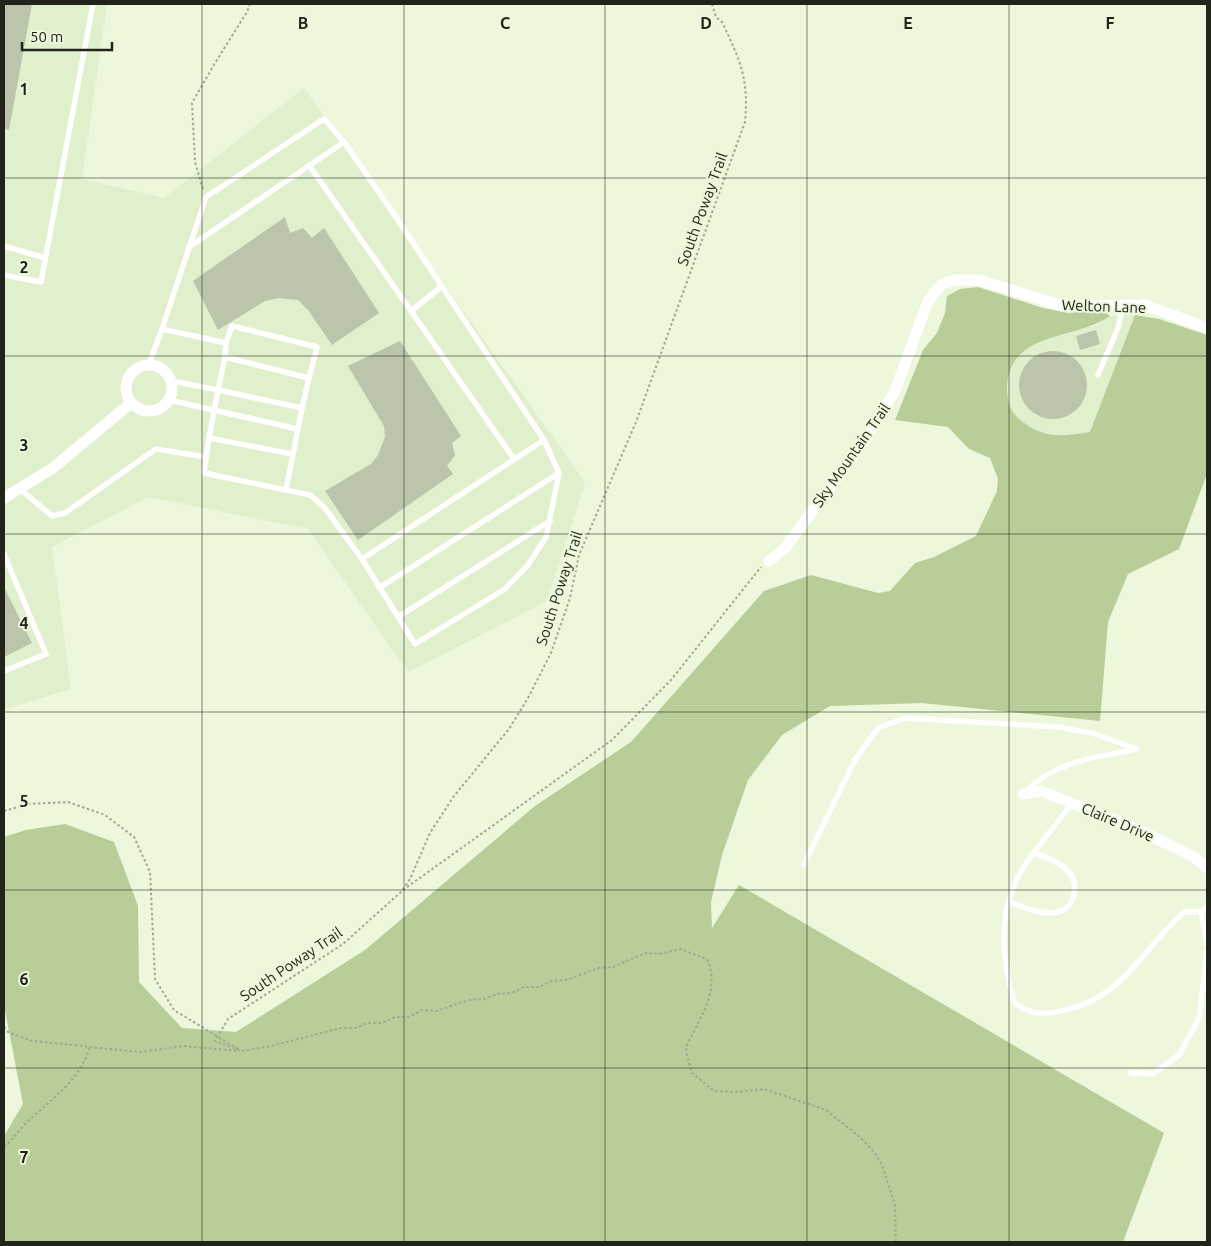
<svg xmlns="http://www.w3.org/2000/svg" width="1211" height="1246" font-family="Ubuntu,sans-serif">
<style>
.built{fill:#e0efcc}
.green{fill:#b8cd97}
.building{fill:#bac5ab}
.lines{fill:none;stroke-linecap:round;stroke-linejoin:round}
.path{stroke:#a0a893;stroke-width:2;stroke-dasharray:2.5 2.5;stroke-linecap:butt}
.service{stroke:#fff;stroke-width:5.5}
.minor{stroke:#fff;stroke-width:11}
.grid{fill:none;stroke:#20241a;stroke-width:1;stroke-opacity:0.55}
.labels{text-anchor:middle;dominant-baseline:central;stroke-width:4;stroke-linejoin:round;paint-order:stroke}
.street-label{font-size:15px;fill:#20241a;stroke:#ecf7dc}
.grid-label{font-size:16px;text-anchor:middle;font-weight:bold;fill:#20241a;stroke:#ecf7dc;stroke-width:4;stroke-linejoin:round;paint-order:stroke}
</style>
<rect width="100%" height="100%" fill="#ecf7dc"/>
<!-- built -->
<g class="built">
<polygon points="4,4 107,4 82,179 164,198 304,88 585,482 547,601 408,672 308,529 148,497 52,547 71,689 4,709"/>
<polygon points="1135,315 1090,433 1060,437 1034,431 1011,412 1007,396 1008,378 1012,365 1020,353 1042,340 1099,324 1109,316"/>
</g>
<!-- green -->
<path class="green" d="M978,287l65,21 25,5 34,-3 8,6c-36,25 -100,14 -103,71 0,12 2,23 11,31 24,21 42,19 72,14l45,-117 24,4 48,16v139l-28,75 -51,25 -20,48 -8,99 -178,-18 -92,3 -48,29 -34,45 -26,75 -11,47 1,26 27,-43 425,248 -41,109h-1119v-106l19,-32 -19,-99v-168l22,-7 39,-6 49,18 24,64 1,76 43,46 54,4 129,-82 170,-144 96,-64 133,-151 47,-16 67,18 12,-2 25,-28 19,-6 42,-21 21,-45 1,-12 -8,-21 -21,-9 -21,-22 -53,-7 28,-70 14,-17 8,-20 2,-17 13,-7z"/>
<!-- building -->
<g class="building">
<polygon points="4,4 32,4 9,130 4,129"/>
<polygon points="285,217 290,233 303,228 312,238 324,228 379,313 332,345 308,310 298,300 279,298 265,301 218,330 193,281"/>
<polygon points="1096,330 1100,344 1080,350 1076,336"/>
<polygon points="400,341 461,436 452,443 455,455 447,466 453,474 358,540 325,491 371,464 378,455 385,437 384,426 348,366"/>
<circle cx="1053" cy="385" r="34"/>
<polygon points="4,587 32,643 4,657"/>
</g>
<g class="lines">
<!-- path -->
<g class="path">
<path d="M712,4l4,13 6,5c18,38 27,56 23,100l-109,300 -57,133 -9,43 -19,55 -23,45 -19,31 -55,67 -24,37 -20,46 -8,12 -59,53 -115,75 -13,22 27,10 29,-5 70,-18h14l13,-5h14l13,-6h14l13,-7 14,1 33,-11 15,-1 13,-5 14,-1 13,-6h15l13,-6 14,-1 33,-12 14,-1 32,-14 14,1 21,-5 27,10c14,30 -7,59 -20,86l-1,7 6,21 22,18 22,1 28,-3 62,21 34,27 14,15 8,13 13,40 1,37"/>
<polyline points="203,189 195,162 192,103 215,63 247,12 250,4"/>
<polyline points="4,811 28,804 68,802 105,815 134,837 150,872 155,979 174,1010 238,1049"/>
<polyline points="403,890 612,740 671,680 761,567"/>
<polyline points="4,1027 8,1032 32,1041 140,1052 183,1046 239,1051"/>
<path d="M4,1147c8,-7 14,-15 21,-23 26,-25 54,-42 65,-77"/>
</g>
<!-- service -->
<g class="service">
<polyline points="309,165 411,311 441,287"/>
<polyline points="4,246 45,258"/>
<polyline points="189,247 344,142"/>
<polyline points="4,275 41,282 93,4"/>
<polyline points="411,311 514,459"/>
<polyline points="162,329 206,197 324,119 344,142 391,210 544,440"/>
<polyline points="225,357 218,390 302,408 309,378"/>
<polyline points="149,364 162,329 226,343 232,326 317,347 309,378 225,357 226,343"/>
<polyline points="1098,375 1118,328 1123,304"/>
<polyline points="172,381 218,390 209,438 292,454"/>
<polyline points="169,400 298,429"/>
<polyline points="209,438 204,473 286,490 302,408"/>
<polyline points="20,489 52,516 65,513 156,449 206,457"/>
<polyline points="286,490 310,495 324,507 362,559 544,440 559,473 546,537 528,565 505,589 415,644 362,559"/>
<polyline points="4,554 46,654 4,671"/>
<polyline points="379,588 559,473"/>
<polyline points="398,617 550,521"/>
<path d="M1072,803c-17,24 -47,56 -58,82 -16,38 -11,79 0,117 13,11 25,13 42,10 67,-11 83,-60 128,-100h17"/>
<path d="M804,864l52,-106 22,-30 27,-10 154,9 33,6 45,16c-42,9 -79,11 -111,42"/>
<path d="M1010,902c15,6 32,13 48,10 6,-1 12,-6 14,-11 11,-30 -14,-39 -37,-48"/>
<polyline points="1207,907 1201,912 1207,945"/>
<polyline points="1131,1073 1153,1074 1179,1055 1199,1018 1207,951"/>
</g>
<!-- minor -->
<g class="minor">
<circle cx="149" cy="388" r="23"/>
<polyline points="4,498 53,468 131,403"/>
<polyline points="769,561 785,548 867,437 895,391 928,301 942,284 955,280 979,280 1063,306 1145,305 1207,328"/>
<polyline points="1023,794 1041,791 1137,829 1194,857 1207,868"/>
</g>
</g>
<!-- grid -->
<path class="grid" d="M202,4v1238M404,4v1238M605,4v1238M807,4v1238M1009,4v1238M4,178h1203M4,356h1203M4,534h1203M4,712h1203M4,890h1203M4,1068h1203"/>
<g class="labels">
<!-- street labels -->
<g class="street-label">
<text transform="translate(702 209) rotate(-70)">South Poway Trail</text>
<text transform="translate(1104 306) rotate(2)">Welton Lane</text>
<text transform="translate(851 455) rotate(-55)">Sky Mountain Trail</text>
<text transform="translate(559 588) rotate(-72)">South Poway Trail</text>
<text transform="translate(1118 822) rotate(23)">Claire Drive</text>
<text transform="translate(291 964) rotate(-34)">South Poway Trail</text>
</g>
</g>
<g class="grid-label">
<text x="303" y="29">B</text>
<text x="505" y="29">C</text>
<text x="706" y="29">D</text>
<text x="908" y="29">E</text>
<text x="1110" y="29">F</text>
<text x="24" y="95">1</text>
<text x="24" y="273">2</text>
<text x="24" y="451">3</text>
<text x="24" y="629">4</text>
<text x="24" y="807">5</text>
<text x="24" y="985">6</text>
<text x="24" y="1163">7</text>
</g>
<!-- border -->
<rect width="1211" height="1246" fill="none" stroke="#20241a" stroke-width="10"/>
<!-- scale -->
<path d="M22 42v8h90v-8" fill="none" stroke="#20241a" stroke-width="2.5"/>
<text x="30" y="42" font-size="15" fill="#20241a" stroke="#ecf7dc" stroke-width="4" paint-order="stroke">50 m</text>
</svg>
